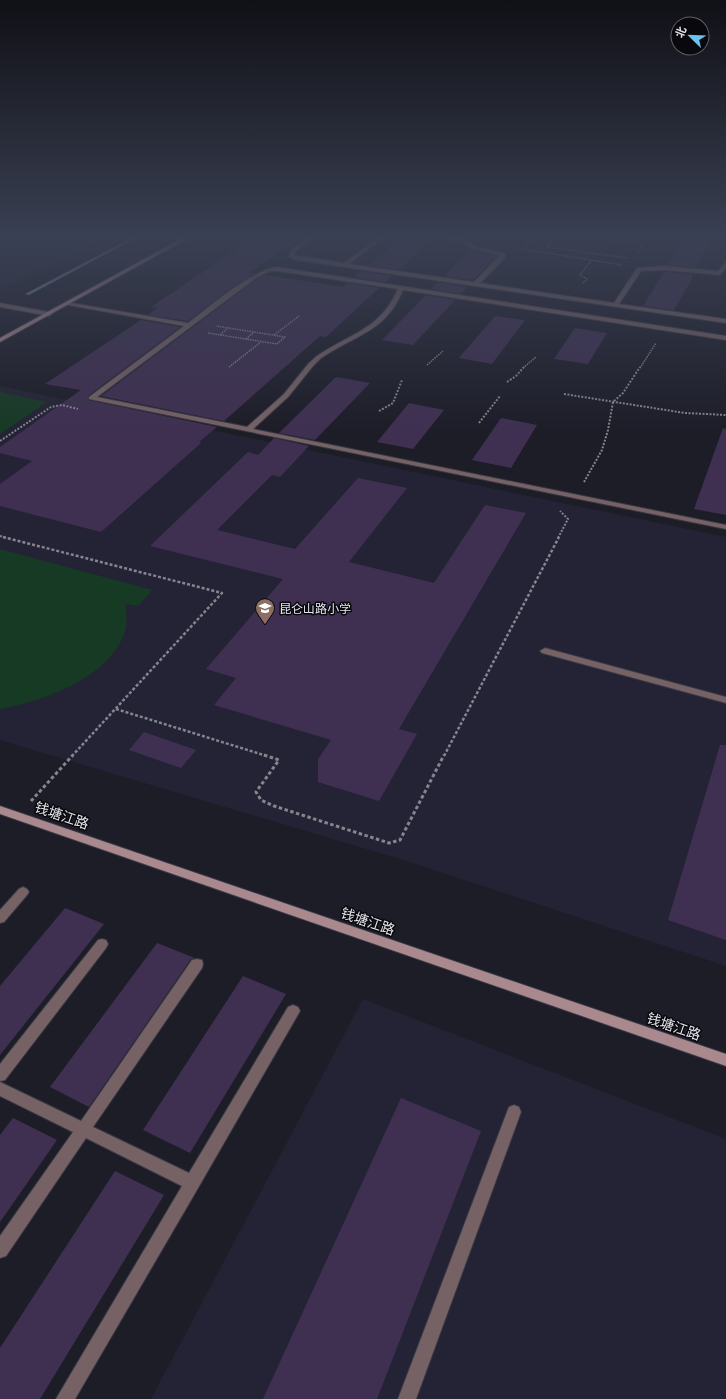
<svg xmlns="http://www.w3.org/2000/svg" width="726" height="1399" font-family="Lato,'Noto Sans SC',sans-serif">
<style>
.built{fill:#242335}
.green{fill:#173a25}
.lines{fill:none;stroke-linecap:round;stroke-linejoin:round}
.stream{fill:#6e929f;fill-rule:evenodd}
.building{fill:#3f3051}
.lane-casing{stroke:#393944;stroke-width:2}
.street-casing{stroke:#393944;stroke-width:2}
.secondary-casing{stroke:#393944;stroke-width:2}
.path-far3{stroke:#85858e;stroke-width:1.5;stroke-dasharray:1.5 1;stroke-linecap:butt}
.path-far2{stroke:#85858e;stroke-width:2;stroke-dasharray:2 1.5;stroke-linecap:butt}
.path-far1{stroke:#85858e;stroke-width:2.5;stroke-dasharray:3 2;stroke-linecap:butt}
.path{stroke:#85858e;stroke-width:3;stroke-dasharray:3.5 2.5;stroke-linecap:butt}
.lane{fill:#766265;fill-rule:evenodd}
.street{fill:#766265;fill-rule:evenodd}
.secondary{fill:#a9888e;fill-rule:evenodd}
.labels{text-anchor:middle;dominant-baseline:central;stroke-width:3;stroke-linejoin:round;paint-order:stroke}
.poi-label{font-size:12px;fill:#e5e5ed;stroke:#08080d;text-anchor:start}
.near-street-label{font-size:14px;fill:#e5e5ed;stroke:#08080d}
</style>
<rect width="100%" height="100%" fill="#1d1d28"/>
<!-- built -->
<g class="built">
<polygon points="0,235 109,235 0,290"/>
<polygon points="0,386 726,537 726,966 410,862 0,740"/>
<polygon points="363,999 726,1139 726,1399 151,1399"/>
</g>
<!-- green -->
<g class="green">
<polygon points="0,392 47,402 0,434"/>
<path d="M0,549l152,41 -14,16 -12,-2c0,10 2,21 -2,30 -17,45 -81,67 -124,75z"/>
</g>
<g class="lines">
<!-- stream -->
<polygon class="stream" points="137,235 142,235 29,295 25,294"/>
</g>
<!-- building -->
<g class="building">
<polygon points="258,235 304,235 249,273 255,273 230,289 188,321 148,315 157,308 151,307"/>
<polygon points="686,235 714,235 696,267 668,265"/>
<polygon points="403,237 430,241 399,270 369,265"/>
<polygon points="471,249 496,256 473,280 444,276"/>
<polygon points="361,271 392,276 385,282 354,277"/>
<polygon points="664,272 692,274 691,277 693,277 674,310 643,306"/>
<polygon points="265,275 343,287 347,283 379,288 326,337 320,336 224,421 101,396 257,279"/>
<polygon points="438,282 467,287 461,294 431,289"/>
<polygon points="426,295 455,300 413,345 382,340"/>
<polygon points="495,316 525,320 492,364 459,358"/>
<polygon points="141,320 180,327 88,396 88,400 217,427 199,442 201,443 101,532 0,506 0,484 32,461 0,453 0,447 81,390 45,384"/>
<polygon points="575,328 607,333 588,364 554,359"/>
<polygon points="336,377 370,383 315,440 279,433"/>
<polygon points="409,403 444,410 413,449 377,442"/>
<polygon points="501,418 537,425 511,468 472,460"/>
<polygon points="723,428 726,429 726,515 694,509"/>
<polygon points="274,438 309,446 280,477 272,475 217,530 295,549 358,478 407,488 349,562 434,583 485,505 526,513 399,729 417,734 379,801 318,782 318,759 331,740 214,705 236,678 206,669 283,579 150,546 248,452 258,455"/>
<polygon points="144,732 196,750 181,768 129,750"/>
<polygon points="720,745 726,745 726,940 668,920"/>
<polygon points="65,908 104,924 0,1055 0,986"/>
<polygon points="157,943 195,958 191,959 89,1107 50,1087"/>
<polygon points="243,976 286,994 190,1153 143,1130"/>
<polygon points="401,1098 481,1131 377,1399 263,1399"/>
<polygon points="13,1118 57,1140 0,1222 0,1135"/>
<polygon points="115,1171 164,1195 40,1399 0,1399 0,1348"/>
</g>
<g class="lines">
<!-- lane casing -->
<g class="lane-casing">
<g id="lane">
<polygon points="313,235 318,235 296,251 294,255 344,263 382,235 387,235 349,264 474,282 500,255 474,249 461,241 419,235 461,238 465,235 470,235 465,240 478,247 506,254 505,258 480,283 614,303 637,268 664,266 718,271 726,262 726,268 720,275 664,270 641,271 619,304 726,319 726,323 296,260 289,257 292,249"/>
<path d="M277,267l449,69v4l-323,-50c-17,42 -48,45 -82,68l-8,8 -25,31 -35,32 473,96v4l-637,-130v-2l95,-71 -116,-21 -2,-1v-2l122,21c23,-17 62,-52 89,-56zM270,271h7l121,18c-18,41 -47,44 -81,67l-8,7 -25,31 -37,33 -150,-30 159,-119z"/>
<polygon points="545,648 726,697 726,703 542,653 540,651"/>
<polygon points="23,887 27,889 29,892 27,895 4,922 0,923 0,910 19,889"/>
<polygon points="102,939 106,940 108,944 106,948 5,1080 0,1081 0,1064 98,940"/>
<polygon points="197,959 202,960 203,964 202,968 93,1127 189,1173 288,1007 293,1005 298,1007 300,1011 198,1188 75,1399 56,1399 182,1186 86,1138 6,1256 0,1258 0,1236 73,1132 0,1096 0,1082 81,1121 192,960"/>
<polygon points="514,1105 519,1107 521,1112 416,1399 398,1399 507,1112 509,1107"/>
</g>
</g>
<!-- street casing -->
<g class="street-casing">
<polygon id="street" points="0,303 49,312 52,314 49,316 0,307"/>
</g>
<!-- secondary casing -->
<g class="secondary-casing">
<g id="secondary">
<polygon points="188,235 194,235 0,342 0,338"/>
<polygon points="0,806 726,1054 726,1066 0,814"/>
</g>
</g>
<!-- path-far3 -->
<g class="path-far3">
<polyline points="575,235 643,244 637,254"/>
<polyline points="548,246 558,235"/>
<polyline points="547,247 628,258"/>
<polyline points="522,249 622,265"/>
<polyline points="522,249 537,235"/>
<polyline points="583,283 587,279 580,275 591,261"/>
<polyline points="208,333 277,344 285,337 216,326"/>
<polyline points="220,335 228,328"/>
<polyline points="274,335 299,316"/>
<polyline points="246,339 254,332"/>
<polyline points="427,365 443,351"/>
<polyline points="229,367 261,342"/>
<polyline points="523,368 536,357"/>
<polyline points="640,368 656,343"/>
</g>
<!-- path-far2 -->
<g class="path-far2">
<polyline points="507,382 516,376 524,367"/>
<polyline points="564,394 685,413 726,415"/>
<polyline points="379,411 393,403 402,380"/>
<polyline points="479,423 500,396"/>
<polyline points="0,441 51,407 62,405 78,409"/>
<polyline points="584,482 602,450 608,430 613,402 623,393 640,367"/>
<polyline points="0,536 7,538"/>
<polyline points="558,538 568,519 560,511"/>
</g>
<!-- path-far1 -->
<g class="path-far1">
<polyline points="3,537 222,593 72,756"/>
<polyline points="116,709 267,756"/>
<polyline points="444,756 559,537"/>
</g>
<!-- path -->
<g class="path">
<polyline points="264,755 279,760 256,792 261,800 274,806 389,843 400,840 444,755"/>
<polyline points="31,801 73,755"/>
</g>
<!-- lane -->
<use href="#lane" class="lane"/>
<!-- street -->
<use href="#street" class="street"/>
<!-- secondary -->
<use href="#secondary" class="secondary"/>
</g>
<!-- sky -->
<linearGradient id="sky" x2="0" y2="1"><stop stop-color="#101016"/><stop offset="0.55" stop-color="#3a4053"/><stop offset="1" stop-color="#3a4053" stop-opacity="0"/></linearGradient>
<rect width="726" height="431" fill="url(#sky)"/>
<!-- icons -->
<defs>
<g id="school-pin" transform="scale(1)"><path d="M0 17L-7.5 6A9.5 9.5 0 1 1 7.5 6Z" fill="#8d6e63" stroke="#08080d"/><path d="M0-5L7-2L0 1L-7-2ZM-4 1L0 2.5L4 1V4Q0 6-4 4Z" fill="#fff"/></g>
</defs>
<g fill-rule="evenodd">
<use href="#school-pin" x="265" y="608"/>
</g>
<g class="labels">
<!-- poi labels -->
<g class="poi-label">
<text x="279" y="608">昆仑山路小学</text>
</g>
<!-- near-street labels -->
<g class="near-street-label">
<text transform="translate(62 815) rotate(19)">钱塘江路</text>
<text transform="translate(368 921) rotate(19)">钱塘江路</text>
<text transform="translate(674 1026) rotate(19)">钱塘江路</text>
</g>
</g>
<!-- north arrow -->
<g transform="translate(690 36) rotate(293)"><circle r="19" fill="#08080d" stroke="#606067"/>
<path d="M0-3L7 15L0 10L-7 15Z" fill="#6ac3f1"/>
<text y="-6" font-size="11" font-weight="bold" text-anchor="middle" fill="#e5e5ed">北</text>
</g>
</svg>
